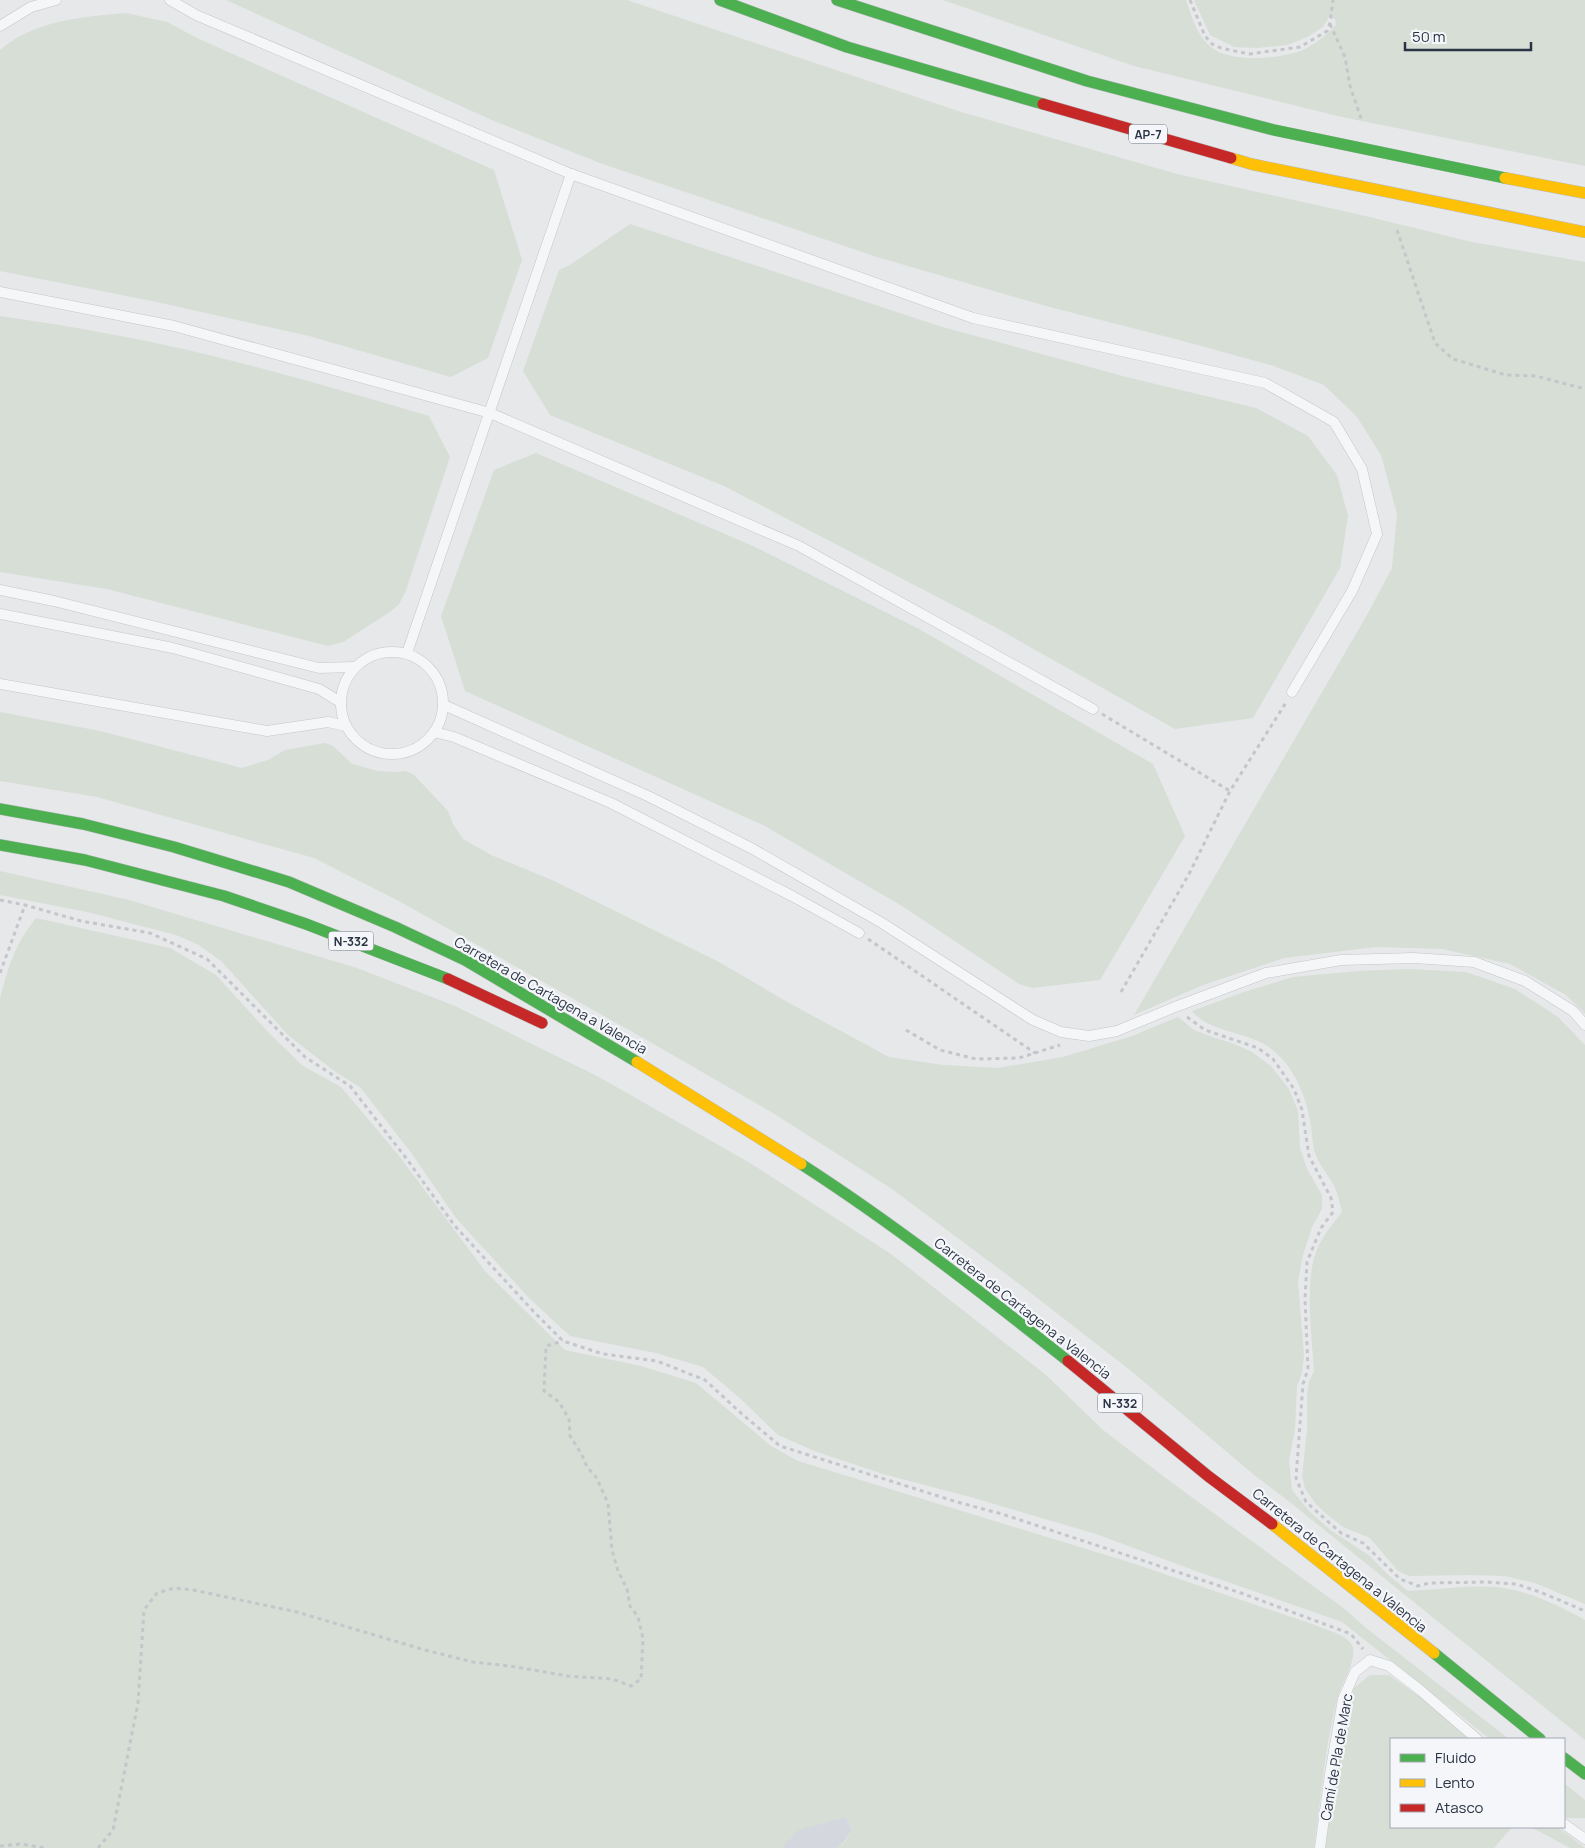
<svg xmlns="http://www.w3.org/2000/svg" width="1585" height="1848" font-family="Manrope,sans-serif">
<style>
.built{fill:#d4d7dd}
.green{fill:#d6ded6}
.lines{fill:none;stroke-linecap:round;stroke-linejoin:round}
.lane-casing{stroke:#c4c6c8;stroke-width:11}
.fast-casing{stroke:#b8bbbf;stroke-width:12}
.slow-casing{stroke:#b8bbbf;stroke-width:12}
.jam-casing{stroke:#b8bbbf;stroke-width:12}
.path{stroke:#c5c6ca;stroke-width:3;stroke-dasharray:4 4;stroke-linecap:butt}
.lane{stroke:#f5f6f7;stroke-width:10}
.fast{stroke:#4caf50;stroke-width:11}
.slow{stroke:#ffc107;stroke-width:11}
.jam{stroke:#c62828;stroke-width:11}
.labels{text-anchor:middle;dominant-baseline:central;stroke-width:4.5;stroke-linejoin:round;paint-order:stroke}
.shield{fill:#f4f6f9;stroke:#676e7b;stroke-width:1}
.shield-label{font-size:12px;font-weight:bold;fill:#2b3445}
.street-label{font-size:14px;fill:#2b3445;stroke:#f4f6f9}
</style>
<rect width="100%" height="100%" fill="#e6e8ea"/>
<!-- built -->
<polygon class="built" points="753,1787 846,1817 852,1830 844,1842 836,1848 744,1848"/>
<!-- green -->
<g class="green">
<polygon points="226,0 627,0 961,112 1177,174 1361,215 1472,242 1585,262 1585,1014 1566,995 1510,964 1442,949 1376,947 1284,958 1203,985 1134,1015 1367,615 1392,568 1397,514 1381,455 1357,417 1324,385 1274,366 1183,341 1046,306 877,257 600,163 494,121"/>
<path d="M943,0h243c6,17 11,36 25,47 20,17 72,12 94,2 12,-6 22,-15 31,-24l-1,-6 -6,-2 -6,10 -16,10 -19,8 -31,3 -23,-1 -24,-12 -16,-35h391v166l-243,-49 -208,-51z"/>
<path d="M126,13l41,9 32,17 295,131 28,90 -34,98 -37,19 -142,-41 -157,-35 -152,-30v-221c35,-30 82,-33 126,-37z"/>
<polygon points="630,224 939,326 1130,378 1256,408 1308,436 1337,475 1348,516 1340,568 1253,718 1175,729 995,627 724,486 550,415 523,371 559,270 570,265"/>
<path d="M0,316c71,10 143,23 213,40 73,18 145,39 216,60l21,41 -45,136 -6,11 -9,8 -47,30 -15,4 -221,-57 -107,-17z"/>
<polygon points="536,453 753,546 919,629 1153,764 1185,836 1100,980 1032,988 1019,984 902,906 763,825 465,691 441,616 494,470"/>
<path d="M0,712l100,19 142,37 26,-8 17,-10 40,-7 8,3 19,18 26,7 17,1 11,-1 8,4 34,36 5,13 10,15 28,16 61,25 167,82 70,41 100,54 54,8 55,3 65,-11 69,-21 46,-19 16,13 21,8 17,5 20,9 19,14 18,23 9,22 2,37 7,21 15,26v14l-10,18 -9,28 -5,26 6,74 -2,18 -5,13 -2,43 -6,32 3,29 19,23 21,18 38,25 15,16 23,19c33,-1 69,-8 101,-2 26,5 53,18 76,31v120l-294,-237 -38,-29 -123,-104 -112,-87 -126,-94 -119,-76 -128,-74 -248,-139 -83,-42 -217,-61 -97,-16z"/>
<polygon points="0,871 129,900 357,968 455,1006 597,1076 750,1163 891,1254 1046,1375 1103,1430 1171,1482 1346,1610 1366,1628 1509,1739 1490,1739 1342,1622 1196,1571 1096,1534 974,1498 883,1474 817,1452 778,1435 741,1399 703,1367 656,1353 570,1336 529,1298 456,1218 412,1154 360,1087 337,1073 289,1036 222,962 199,945 176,935 87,912 0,895"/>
<path d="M36,918l134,30 46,27 52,57 35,34 38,21 59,70 85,114 80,79 76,16 55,17 75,63 27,15 334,102 183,62c11,5 31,9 37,20 6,14 -10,37 -14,51 -13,49 -17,101 -24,152h-478l9,-6 7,-12 -6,-13 -47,13 -17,18h-782v-849c8,-32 15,-55 36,-81z"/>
<path d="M1409,969l57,3 49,17 43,28 27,28v559l-50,-21 -30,-7 -36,-1 -60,1 -11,-5 -28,-33 -27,-11 -14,-11 -13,-12 -11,-15 -3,-13 5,-45v-35l2,-14 5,-11c-2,-33 -9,-85 1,-116 5,-16 17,-30 27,-43 -2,-8 -4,-18 -8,-26 -6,-12 -16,-22 -20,-36 -2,-10 -2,-20 -4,-30 -5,-29 -20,-61 -46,-76 -22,-12 -57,-14 -72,-33l52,-19 49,-15 65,-6z"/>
<polygon points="1370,1675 1389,1675 1420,1697 1468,1739 1391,1739 1391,1827 1512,1827 1494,1848 1325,1848 1342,1726 1354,1688"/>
<polygon points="1564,1783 1585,1800 1585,1818 1566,1818 1564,1816"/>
<polygon points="1531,1827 1557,1827 1585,1848 1570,1848"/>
</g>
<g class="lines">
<!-- lane casing -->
<g class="lane-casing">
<g id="lane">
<polyline points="170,0 196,15 571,174 973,318 1265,383 1334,422 1362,469 1377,534 1352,591 1292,692"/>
<polyline points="0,26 31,7 56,0"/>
<polyline points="0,292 174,326 490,413 799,546 1093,709"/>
<polyline points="0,590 54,601 319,668 354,667"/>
<polyline points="0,614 173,648 319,689 340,702"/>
<circle cx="392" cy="703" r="51"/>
<polyline points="407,653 571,174"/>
<polyline points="0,684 267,731 328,722 346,726"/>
<polyline points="444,705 650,797 751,848 882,923 1033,1020 1061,1032 1089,1036 1117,1031 1175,1007 1266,973 1341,960 1414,958 1474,962 1525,981 1573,1011 1585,1025"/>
<polyline points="434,732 454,737 611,803 794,897 859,933"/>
<polyline points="1564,1824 1585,1839"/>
<polyline points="1320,1848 1330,1774 1343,1699 1355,1672 1370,1660 1389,1666 1420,1690 1477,1739"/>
</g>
</g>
<!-- fast casing -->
<g class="fast-casing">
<g id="fast">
<polyline points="720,0 847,47 1043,104"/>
<polyline points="837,0 1087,81 1274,130 1505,178"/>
<polyline points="0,809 83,824 174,847 289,882 395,927 465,960 637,1062"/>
<polyline points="0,845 85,860 224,896 306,924 448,979"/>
<path d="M801,1164c93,60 180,128 267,197"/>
<polyline points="1434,1653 1540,1739"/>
<polyline points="1564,1758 1585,1774"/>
</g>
</g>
<!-- slow casing -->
<g class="slow-casing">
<g id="slow">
<polyline points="1231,158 1251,164 1585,232"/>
<polyline points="1505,178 1585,193"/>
<polyline points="637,1062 801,1164"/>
<polyline points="1272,1524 1434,1653"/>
</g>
</g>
<!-- jam casing -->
<g class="jam-casing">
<g id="jam">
<polyline points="1043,104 1231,158"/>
<polyline points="448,979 542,1023"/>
<polyline points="1068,1361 1208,1476 1272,1524"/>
</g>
</g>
<!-- path -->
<g class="path">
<polyline points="1190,0 1205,36 1212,44 1221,48 1249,54 1300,47 1327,31 1330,23 1333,0"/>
<polyline points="1330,24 1345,57 1350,86 1362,121"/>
<polyline points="1397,230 1435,343 1453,359 1506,375 1536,376 1585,389"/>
<polyline points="1102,714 1230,791"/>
<polyline points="0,900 25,905 81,921 150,933 207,959 305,1057 350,1086 406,1158 454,1225 534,1312 563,1341 603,1354 657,1361 705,1380 742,1414 780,1446 957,1502 1002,1514 1241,1593 1351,1634 1363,1649"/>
<polyline points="868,939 1035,1053"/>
<polyline points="0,973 25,905"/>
<polyline points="1121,992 1189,874 1230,791 1287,701"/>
<polyline points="1187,1017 1205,1030 1258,1048 1273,1059 1294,1089 1302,1110 1309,1156 1331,1198 1333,1212 1321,1228 1307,1262 1305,1299 1308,1369 1303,1384 1296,1478 1306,1502 1341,1533 1363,1543 1400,1579 1418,1586 1429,1583 1486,1582 1516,1584 1540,1592 1585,1611"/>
<polyline points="906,1030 940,1050 976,1059 1019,1058 1060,1045"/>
<polyline points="0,1846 21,1844 45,1848"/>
<polyline points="98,1848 113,1830 138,1703 144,1610 157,1593 174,1588 193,1590 297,1612 425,1650 473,1662 510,1666 568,1676 612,1679 631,1686 641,1679 643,1638 638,1617 630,1606 627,1589 618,1571 612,1550 608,1503 596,1477 587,1467 581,1453 570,1436 569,1419 559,1402 544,1391 546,1346 563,1341"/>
</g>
<!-- lane -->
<use href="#lane" class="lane"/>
<!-- fast -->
<use href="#fast" class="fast"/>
<!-- slow -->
<use href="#slow" class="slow"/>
<!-- jam -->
<use href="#jam" class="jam"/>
</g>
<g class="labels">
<!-- shield labels -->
<g class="shield">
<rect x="1129" y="124.5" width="38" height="19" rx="4"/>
<rect x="328.5" y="931.5" width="45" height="19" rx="4"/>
<rect x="1097.5" y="1393.5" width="45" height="19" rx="4"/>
</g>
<g class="shield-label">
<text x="1148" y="134">AP-7</text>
<text x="351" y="941">N-332</text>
<text x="1120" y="1403">N-332</text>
</g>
<!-- street labels -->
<g class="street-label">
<text transform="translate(551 995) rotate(30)">Carretera de Cartagena a Valencia</text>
<text transform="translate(1023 1308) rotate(38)">Carretera de Cartagena a Valencia</text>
<text transform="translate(1340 1560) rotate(39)">Carretera de Cartagena a Valencia</text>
<text transform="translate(1336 1757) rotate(-80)">Camí de Pla de Marc</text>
</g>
</g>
<!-- legend -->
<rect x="1390" y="1738" width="175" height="90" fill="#f4f6f9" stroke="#a4a8b1"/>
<rect x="1400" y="1754" width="25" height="8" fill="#4caf50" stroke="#a4a8b1"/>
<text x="1435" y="1763" font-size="15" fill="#2b3445">Fluido</text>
<rect x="1400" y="1779" width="25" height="8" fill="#ffc107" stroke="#a4a8b1"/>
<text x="1435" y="1788" font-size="15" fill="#2b3445">Lento</text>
<rect x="1400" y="1804" width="25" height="8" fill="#c62828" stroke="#a4a8b1"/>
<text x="1435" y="1813" font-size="15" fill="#2b3445">Atasco</text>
<!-- scale -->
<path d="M1405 42v8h126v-8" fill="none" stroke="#2b3445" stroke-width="2.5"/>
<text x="1412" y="42" font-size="15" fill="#2b3445" stroke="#f4f6f9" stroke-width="4" paint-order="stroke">50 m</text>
</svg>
